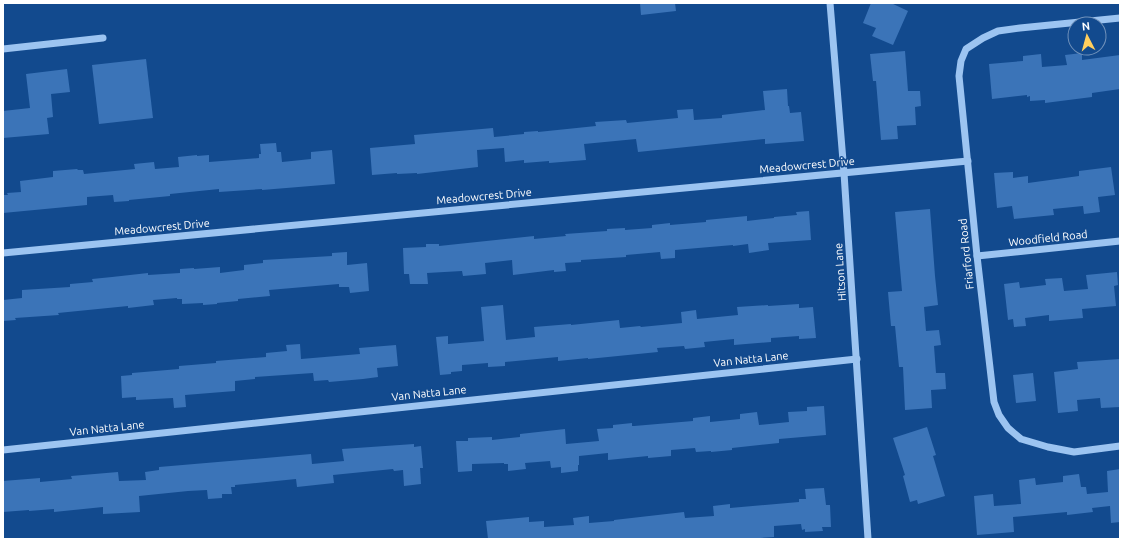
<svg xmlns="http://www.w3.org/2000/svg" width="1123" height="542" font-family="Ubuntu,sans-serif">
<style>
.building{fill:#3b74b8}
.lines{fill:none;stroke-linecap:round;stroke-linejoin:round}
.minor{stroke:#9cc4f1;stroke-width:7}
.labels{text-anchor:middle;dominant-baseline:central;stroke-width:3.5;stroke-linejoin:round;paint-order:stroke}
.street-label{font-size:11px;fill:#fff;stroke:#124a8e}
</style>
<rect width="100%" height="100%" fill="#124a8e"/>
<!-- building -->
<g class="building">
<polygon points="640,3 675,3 676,11 641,15"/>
<polygon points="871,3 891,3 908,11 893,45 872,36 876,28 863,23"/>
<polygon points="905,51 908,91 920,91 921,106 915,107 916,125 897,126 898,139 881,140 876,81 873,81 870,54"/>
<polygon points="1082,53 1082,60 1120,55 1120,89 1092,93 1092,97 1045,103 1045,100 1030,101 1030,96 1027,97 1027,95 992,99 989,64 1023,61 1023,56 1041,54 1042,67 1067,65 1065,55"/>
<polygon points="146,59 153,118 99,124 92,65"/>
<polygon points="67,69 70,92 51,94 53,117 47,118 49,134 3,138 3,111 30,108 26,74"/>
<polygon points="787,89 788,106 789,106 790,113 801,112 804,141 765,144 765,139 638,152 636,139 584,144 586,160 549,163 549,161 524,163 524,160 505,162 504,148 477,150 478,167 417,174 417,173 397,174 397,173 372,175 370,148 415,144 414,135 493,128 494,137 524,134 524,132 538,131 538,132 596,126 595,122 626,120 627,123 678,118 677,110 693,109 694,120 722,118 722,115 765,110 763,91"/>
<polygon points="276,143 277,152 281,152 282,162 311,159 311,152 332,150 335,184 262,190 262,189 219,192 219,189 170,194 170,196 129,200 129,201 114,202 113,195 87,197 87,205 3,213 3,195 8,195 7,193 21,192 20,181 53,177 53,171 77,169 78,170 83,170 84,174 135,169 134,164 154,162 155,169 179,167 178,157 197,155 197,156 209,155 209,162 259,158 259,154 261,154 260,144"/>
<polygon points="1111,167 1115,195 1098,197 1100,212 1084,214 1083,206 1053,209 1054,215 1014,219 1012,206 997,208 994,173 1013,172 1013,178 1028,176 1028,183 1079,176 1079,171"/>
<polygon points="930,209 935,276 938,305 924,307 926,331 939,330 941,345 934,346 936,373 945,373 946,389 931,390 932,408 905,410 903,367 899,367 895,326 891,326 888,292 902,291 895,212"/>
<polygon points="809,211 811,240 768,243 769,250 749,253 748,244 733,246 733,245 675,250 675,258 661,259 660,252 626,255 626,257 581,260 581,262 565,263 566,271 554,272 554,270 513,275 512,260 485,263 486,274 463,276 462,271 427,273 428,284 410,284 409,274 404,274 403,248 426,247 426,244 439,244 439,246 534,236 534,239 566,236 565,234 607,231 607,229 625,228 625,230 652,228 652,225 670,223 670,225 706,222 706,220 747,216 747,221 774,218 774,217 797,215 796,212"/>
<polygon points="347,252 347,265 367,263 369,291 350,293 349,287 339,287 339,284 269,290 270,296 238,299 238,301 217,303 217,304 203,305 203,303 182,304 182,299 177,299 177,298 153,300 154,305 128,308 128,306 58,313 59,315 15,318 16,320 3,321 3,300 22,298 22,290 70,287 70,284 93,282 92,279 112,277 148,273 148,275 180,273 180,269 194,268 194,269 220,267 220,273 244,270 244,265 263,263 263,260 332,256 332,253"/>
<polygon points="1117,272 1118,285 1114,286 1116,306 1082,309 1083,318 1049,321 1049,315 1025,318 1026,326 1014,327 1013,319 1008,320 1004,284 1019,282 1020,288 1046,285 1045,279 1062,278 1064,291 1088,289 1086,275"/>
<polygon points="799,304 799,308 813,307 816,338 799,339 799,336 771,338 771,342 734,345 734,339 704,342 705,347 685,349 684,346 657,348 658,352 588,359 588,358 558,361 558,357 505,362 505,366 488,367 488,363 462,365 462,371 451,372 451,374 440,375 436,337 448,336 448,344 484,341 481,307 503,305 506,340 535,337 534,327 571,324 571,325 619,320 620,328 640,326 641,327 682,323 681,312 696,310 697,319 738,315 737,307 768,305 768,306"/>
<polygon points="300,344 301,359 360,354 359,348 396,345 398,366 377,368 378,377 363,379 329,382 328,380 314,381 313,373 255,377 255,379 235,381 235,391 185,395 186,407 174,408 173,398 136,400 136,397 122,398 121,376 132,375 132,373 179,369 179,366 216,363 216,361 266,357 266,353 287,351 286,345"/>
<polygon points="1120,359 1120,407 1101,408 1100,398 1077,400 1078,411 1058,413 1054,372 1078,369 1077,362"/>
<polygon points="1033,373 1036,401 1016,403 1013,375"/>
<polygon points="824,406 826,435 779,439 779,443 732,448 732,450 711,452 711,451 696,452 695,448 671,450 671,456 648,458 648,456 608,460 608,453 579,456 579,465 578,465 578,471 561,473 561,467 551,468 550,461 525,463 526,469 508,471 508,464 504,464 504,463 472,464 472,471 458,472 456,441 468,441 468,438 492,437 492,440 520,437 520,434 565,429 566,444 599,441 597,429 613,428 613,425 632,423 632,426 634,426 693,421 693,418 710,416 710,422 740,419 740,414 757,412 759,425 789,422 788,412 807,411 807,407"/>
<polygon points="927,427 936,455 933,456 945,496 918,504 917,500 910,502 903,476 905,475 893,438"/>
<polygon points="414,444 414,447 421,446 423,468 420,468 421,484 404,486 403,470 394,471 393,469 333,475 334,483 297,487 296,479 235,485 235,487 231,487 232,494 222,494 222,498 208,499 207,490 188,491 139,496 140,512 103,514 103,507 54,512 54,509 29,511 29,510 3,512 3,481 40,478 40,482 72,479 71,476 118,472 119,481 146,480 145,472 159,470 159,467 311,454 312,464 344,461 342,449"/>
<polygon points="1120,469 1120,522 1111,523 1110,506 1092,508 1093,512 1067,515 1067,512 1013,517 1014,532 977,535 974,496 993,494 994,506 1021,504 1019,480 1035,478 1036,485 1063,482 1063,476 1079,474 1081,487 1086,487 1087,494 1108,492 1107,471"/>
<polygon points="824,488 826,505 830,505 831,527 822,527 823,531 805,532 805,529 802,530 801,524 774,526 774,537 745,539 488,539 486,521 529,517 529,522 544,521 544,527 574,525 573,518 589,516 589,523 614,521 614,520 684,512 685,518 714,516 713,506 730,504 730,508 799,502 799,499 806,499 805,489"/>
</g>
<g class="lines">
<!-- minor -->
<g class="minor">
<polyline points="830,3 844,173 868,539"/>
<polyline points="1120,18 1020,28 998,31 983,38 966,49 961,61 959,76 977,256 994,402 999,415 1008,428 1021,439 1048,447 1074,452 1120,446"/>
<polyline points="3,49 103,38"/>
<polyline points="3,253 968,161"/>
<polyline points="977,256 1120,241"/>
<polyline points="3,450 857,359"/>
</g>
</g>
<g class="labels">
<!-- street labels -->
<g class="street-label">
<text transform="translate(807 165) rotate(-5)">Meadowcrest Drive</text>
<text transform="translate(484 196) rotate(-5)">Meadowcrest Drive</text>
<text transform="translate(162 227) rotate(-5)">Meadowcrest Drive</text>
<text transform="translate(1048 238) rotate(-6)">Woodfield Road</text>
<text transform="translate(966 254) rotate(-96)">Friarford Road</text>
<text transform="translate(840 272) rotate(-94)">Hitson Lane</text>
<text transform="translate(751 359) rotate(-6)">Van Natta Lane</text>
<text transform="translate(429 393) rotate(-6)">Van Natta Lane</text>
<text transform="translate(107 428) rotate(-6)">Van Natta Lane</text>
</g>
</g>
<!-- border -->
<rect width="1123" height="542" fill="none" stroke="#ffffff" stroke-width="8"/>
<!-- north arrow -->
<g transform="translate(1087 36) rotate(354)"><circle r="19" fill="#124a8e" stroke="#7192bb"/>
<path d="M0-3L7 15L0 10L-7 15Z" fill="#ffce5d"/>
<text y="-6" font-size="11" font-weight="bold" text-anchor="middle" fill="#ffffff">N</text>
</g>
</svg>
